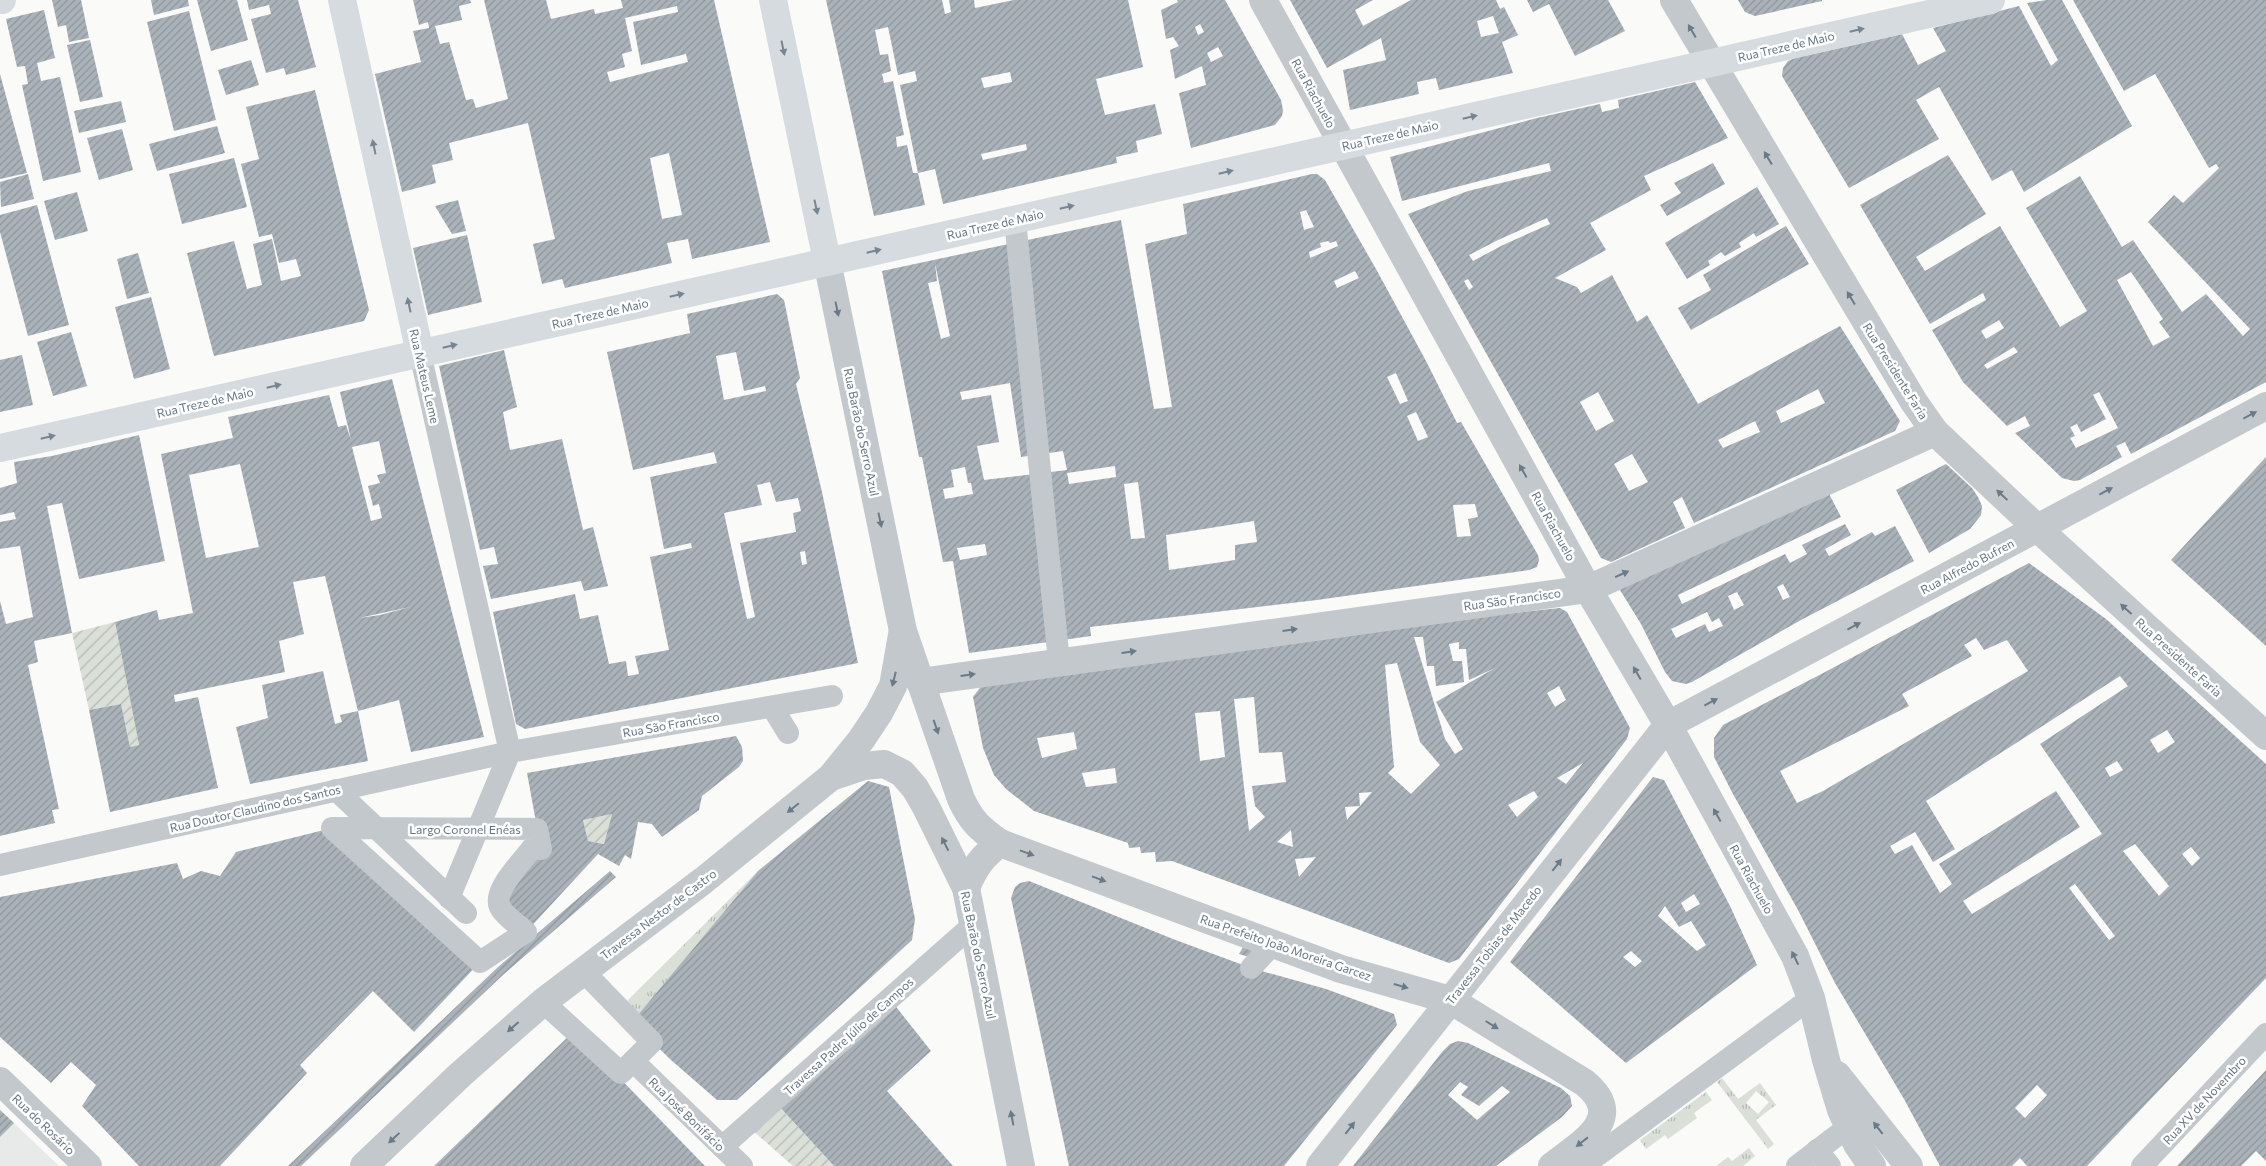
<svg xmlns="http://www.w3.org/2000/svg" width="2266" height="1166" font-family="Commissioner,sans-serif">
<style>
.built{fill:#e8e9e9}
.grass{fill:url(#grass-tufts);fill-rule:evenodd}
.garden{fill:url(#garden-furrows)}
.building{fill:url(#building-hatch);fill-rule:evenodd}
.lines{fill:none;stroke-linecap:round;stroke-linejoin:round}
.pedestrian{stroke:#c3c8cc;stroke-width:22}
.minor{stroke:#c3c8cc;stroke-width:28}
.tertiary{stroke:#c3c8cc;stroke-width:28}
.secondary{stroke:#d6dbdf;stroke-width:28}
.primary{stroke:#d6dbdf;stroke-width:28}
.oneway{fill:#768591}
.oneway2{fill:#6a7a87}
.labels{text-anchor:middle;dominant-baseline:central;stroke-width:5;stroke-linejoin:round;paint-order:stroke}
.street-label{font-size:12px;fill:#657683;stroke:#fff}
</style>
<defs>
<pattern id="grass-tufts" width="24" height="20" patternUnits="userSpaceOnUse" patternTransform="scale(1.25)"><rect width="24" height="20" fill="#dadfd7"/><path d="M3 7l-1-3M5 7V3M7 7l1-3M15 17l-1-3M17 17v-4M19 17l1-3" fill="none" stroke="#b4b9b4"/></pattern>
<pattern id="garden-furrows" width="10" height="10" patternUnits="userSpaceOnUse" patternTransform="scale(1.25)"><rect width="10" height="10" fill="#dadfd7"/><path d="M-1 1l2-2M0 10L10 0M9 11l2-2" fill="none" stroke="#b4b9b4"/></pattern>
<pattern id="building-hatch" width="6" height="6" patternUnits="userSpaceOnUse" patternTransform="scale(1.25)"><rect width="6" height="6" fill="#aab3b9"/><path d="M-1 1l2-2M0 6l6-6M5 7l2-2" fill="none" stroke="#8e969c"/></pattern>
</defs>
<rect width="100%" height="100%" fill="#fafaf8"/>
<!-- built -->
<polygon class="built" points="0,1110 14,1123 59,1166 0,1166"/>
<!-- grass -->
<g class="grass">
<polygon points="758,871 632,1022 628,1000"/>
<path d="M1722,1078l16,21 22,-16 16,22 -20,15 18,24 -6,5 -51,-67zM1756,1091l13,11 -11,12 -12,-11z"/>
<polygon points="1706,1092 1712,1100 1694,1113 1697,1118 1668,1139 1665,1135 1646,1149 1640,1140"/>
<polygon points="1749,1148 1755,1156 1743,1166 1716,1166 1728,1157 1732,1161"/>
</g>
<!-- garden -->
<g class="garden">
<polygon points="115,622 139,745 130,747 121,704 89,710 72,633"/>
<polygon points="612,814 604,844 588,841 583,820"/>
<polygon points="778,1105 834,1166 793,1166 752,1130"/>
</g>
<!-- building -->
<g class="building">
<polygon points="52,0 81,0 89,38 69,42 66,25 58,27"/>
<polygon points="151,0 188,0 189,6 154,15"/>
<polygon points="197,0 237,0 248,40 211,51"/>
<polygon points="247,0 298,0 316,67 286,75 284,68 266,73 251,19 271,14 269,5 249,10"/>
<path d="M413,0h57l1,3 -12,3 3,14 -27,6 5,18 9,-2 17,58 7,-1 3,9 32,-9 -24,-99h62l5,19 43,-10 1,5 28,-6 -2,-8h93l56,242 -78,17 -4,-20 -21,4 5,20 -107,25 -3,-9 -20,5 -9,-40 22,-5 -27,-116 -79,20 4,17 -21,5 4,18 -34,9 -27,-118 46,-12 -8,-31 16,-3 -1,-6 -9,3zM677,6l1,6 -45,10 8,43 45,-11 2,8 -78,20 -3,-10 18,-5 -3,-13 10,-3 -7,-33zM669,153l13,62 -20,4 -12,-61z"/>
<path d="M826,0h116l3,14 6,-2 -2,-12h25l1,8 39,-8h114l15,67 -47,12 9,36 50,-11 7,30 -26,7 2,11 -22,5 1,6 -174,41 -8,-35 -17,4 -18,-88 17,-4 -2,-10 -17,4 -10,-48 -13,3 5,25 8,-1 3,17 -9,3 2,9 9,-2 11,54 -8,2 1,10 10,-2 6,28h5l7,32 -51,11zM1010,72l2,10 -28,6 -3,-10zM1026,144l1,6 -44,10 -2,-6z"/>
<path d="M1177,0h48l56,100 2,10 -1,6 -7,9 -84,23 -12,-55 27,-8 -4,-19 -27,13 -5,-29 9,-4 -6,-9 -7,2 -5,-29 17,-8zM1200,24l4,8 -6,3 -3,-8zM1218,47l5,9 -12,6 -4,-9z"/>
<path d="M1290,0h83l-18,10 8,16 48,-26h85l4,9 4,-2 14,28 -16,7 11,31 -74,17 -3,-12 -19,4 2,12 -69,16 -7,-40 43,-10 -5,-22 -54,30zM1493,16l6,17 -18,4 -4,-16z"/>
<polygon points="1527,0 1608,0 1625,31 1575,56 1549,4 1533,12"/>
<polygon points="1738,0 1822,0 1822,1 1755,16 1745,12"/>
<polygon points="2047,0 2062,0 2132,126 2024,192 2012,170 1992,181 1939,87 1916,100 1939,139 1849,188 1782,76 1783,68 1788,61 1795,58 1902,34 1918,65 1946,51 1933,28 2019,6 2051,66 2058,60 2027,3"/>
<path d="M2073,0h193v382l-135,72 -6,-12 -9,4 6,11 -42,23 -6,1 -12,-3 -47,-45 15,-7 -5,-10 -18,10 -44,-44 -31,-52 54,-30 -3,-7 -53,31 -70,-119 88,-50 38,59 -70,43 9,14 75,-45 60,101 27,-16 -61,-103 54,-32 42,71 11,-7 49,72 24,-18 37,42 7,-7 -102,-107 26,-27 9,8 36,-35 -3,-4 -7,4 -54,-94 -31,17zM2131,272l32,47 -4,3 11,15 -17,9 -36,-66zM1999,320l5,8 -18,11 -5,-8zM2014,347l4,5 -31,17 -3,-4zM2099,392l19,36 -42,20 -6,-10 5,-2 -5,-9 7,-3 4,8 25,-13 -13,-24z"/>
<polygon points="44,10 55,58 37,63 41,81 60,77 81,172 43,181 22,85 28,84 25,66 17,67 6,19"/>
<polygon points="189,11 216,120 174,131 147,22"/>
<polygon points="90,40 103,97 80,102 67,45"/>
<polygon points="251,60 259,85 226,95 218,70"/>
<polygon points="0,74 27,173 0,179"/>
<path d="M1695,82l33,56 -84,38 7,14 -61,33 16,27 -51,28 22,9 4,6 31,-18 25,47 10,-7 51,89 142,-78 60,95 -5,10 -201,92 -12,-26 -9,5 12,26 -74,34 -10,-4 -193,-344 60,-23 83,-20 -2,-8 -147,38 -12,-44 147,-39 63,-14 2,8 17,-4 -1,-8zM1547,218l3,6 -47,21 -30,16 -4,-6 29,-15zM1468,279l5,8 -4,3 -5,-9zM1818,389l7,14 -44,20 -5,-12zM1598,392l16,29 -18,10 -16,-29zM1755,421l5,11 -37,16 -5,-8zM1632,454l16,28 -19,9 -15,-27z"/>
<polygon points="315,90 369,310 364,321 214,356 187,253 234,241 247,289 262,285 253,244 272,239 281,281 301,276 296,259 279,263 272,234 259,237 241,164 259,159 246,107"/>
<polygon points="121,101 126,122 79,133 74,111"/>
<polygon points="217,126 225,153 157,171 149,144"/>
<polygon points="122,129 133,170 99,180 87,138"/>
<polygon points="234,158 247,207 182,224 169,174"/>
<polygon points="1713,163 1725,184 1667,216 1660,205 1681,193 1674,183"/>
<polygon points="28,174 34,199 1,207 0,182"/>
<path d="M1312,174h5l8,6 51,89 50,92 31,62 4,-1 77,133 1,5 -2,7 -8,3 -212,30 -227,27 1,9 -122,17 -16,-92 -10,1 -21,-105h-3l-37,-186 239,-51 33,189 18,-2 -27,-163 42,-10 -4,-30zM1306,210l8,17 -10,3 -4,-18zM1328,241l2,2 6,-2 2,5 -28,12 -1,-6 12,-5 -1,-4zM935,263l15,73 -9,3 -13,-56 9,-2zM1355,271l4,7 -22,10 -3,-7zM1396,373l12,28 -8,3 -13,-27zM1010,383l11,74 42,-6 4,19 -83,10 -7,-34 22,-4 -8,-47 -29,5 -2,-8zM1416,412l12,25 -10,4 -11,-25zM1115,466l1,11 -47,7 -2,-11zM965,467l3,16h3l2,11 -28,5 -2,-10 11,-2 -3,-17zM1138,482l7,56 -14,1 -7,-55zM1475,504l3,13 -10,2 3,17 -14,1 -4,-32zM1254,521l3,21 -22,3v15l-66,10 -3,-35zM985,544l2,11 -27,5 -3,-12z"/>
<polygon points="1757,187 1779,224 1756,237 1754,233 1739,243 1741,247 1725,256 1721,252 1708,261 1710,265 1687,279 1665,243"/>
<polygon points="77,192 88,231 55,240 44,201"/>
<polygon points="458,200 466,231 452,234 435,206"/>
<polygon points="37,205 69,325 28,336 0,232 0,215"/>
<polygon points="1786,226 1809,264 1691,330 1678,308 1711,290 1703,275"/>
<polygon points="467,235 482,302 428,315 413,248"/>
<polygon points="138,253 149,293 127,299 117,259"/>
<path d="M777,294l7,6 16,78 -4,6 26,108 36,171 -333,66 -9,-5 -23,-112 82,-18 5,25 18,-4 11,49 17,-3 2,15 11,-2 -4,-18 34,-6 -19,-93 42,-9 -1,-5 -27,6 -14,-72 67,-14 -3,-11 -81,18 -26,-118 83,-19 -3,-19zM736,352l8,39 21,-5 1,5 -42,9 -8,-44zM770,482l6,20 22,-4 3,13 -8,2 3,19 -56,11 15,74 -8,2 -23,-106 38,-8 -5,-20zM805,551l2,13 -5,1 -2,-13z"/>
<polygon points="151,297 170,369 134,379 115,307"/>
<polygon points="71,332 87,386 53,396 37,342"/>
<polygon points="504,350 517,407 503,412 510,450 562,439 583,530 593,527 608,586 584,591 581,581 491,599 483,566 498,564 494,547 480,550 439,366"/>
<polygon points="22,355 33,405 0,412 0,360"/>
<path d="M392,379l92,358 -73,15 -12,-52 -41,11 -33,-135 -32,6 11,52 -25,7 6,31 -111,23 1,7 23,-5 20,91 -108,24 -21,-102 32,-6 9,43 9,-2 -24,-123 42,-12 2,10 34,-7 -32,-159 72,-16 -5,-21 101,-22 9,32 8,-2 5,15 -11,-48zM379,441l7,32 -9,2 3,8 -12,3 5,20 6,-2 3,14 -11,3 -19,-74zM240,464l19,83 -53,11 -17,-83zM410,607l-30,8 -21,3z"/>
<polygon points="139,435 165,561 79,579 62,503 47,506 72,633 34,641 38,662 28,665 59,809 52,810 55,823 0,836 0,601 6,624 33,617 20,546 0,549 0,522 16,519 14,512 0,515 0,488 17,483 14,462 52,456"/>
<polygon points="2266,457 2266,646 2171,560"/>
<polygon points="1946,464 1972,488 1978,497 1982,506 1981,515 1970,529 1929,553 1896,490"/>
<path d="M1826,488l15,29 -163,78 4,9 103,-50 5,9 17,-9 -5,-9 43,-21 6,11 -26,14 4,7 43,-24 3,4 20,-10 19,35 -113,59 -109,62 -6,2 -14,-3 -7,-9 -24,-48 -21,-34 5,-11zM1783,584l7,13 -7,3 -6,-13zM1737,592l7,13 -10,5 -6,-14zM1707,612l5,10 7,-4 4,8 -14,6 -4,-8 -29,14 -5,-9z"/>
<path d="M2029,563l77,56 160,145v214l-179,188h-60l-7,-8 -8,8h-72l-36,-67 -69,-116 -37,-73 -65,-116 -19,-37v-19l9,-13 104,-54zM1976,638l8,12 23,-10 21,31 -205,120 -26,12 -17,-32 129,-65 -7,-12 70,-38 -8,-11zM2120,676l8,10 -88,58 62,90 -130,80 -9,-13 117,-74 -24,-36 -117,73 13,20 -12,9 -28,-48 -17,9 -5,-8 25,-14 18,30 22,-13 -29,-48zM2167,730l8,12 -17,11 -8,-13zM2117,761l6,9 -13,7 -5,-9zM2135,844l34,42 -10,10 -36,-45zM2191,847l9,11 -8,8 -10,-12zM2075,884l40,52 -6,4 -40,-52zM2037,1085l10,10 -22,23 -10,-10z"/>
<path d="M1560,608l7,4 63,116 -3,11 -168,220 -10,4 -277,-102 -16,1 -1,-10 -14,1 -1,-6 -11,1 -1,-5 -94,-32 -28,-22 -12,-14 -11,-27 -10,-51 9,-12 473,-66zM1414,637h9l4,29h7l2,20 28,-4 -2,-21h-9l-4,-17 10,-2v7h7l3,31 26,-12 -59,34 27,47 -8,5 -10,-15zM1397,663l23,79 20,23 -29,29 -23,-21 6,-6 -9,-102zM1559,686l7,14 -11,7 -8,-14zM1254,697l5,56 23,-1 4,30 -34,4 3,20 10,11 -16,14 -15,-132zM1220,711l5,46 -25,4 -5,-48zM1074,732l3,17 -35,9 -5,-20zM1583,763l-17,21 -9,-6zM1115,768l2,15 -31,4 -4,-14zM1534,791l4,6 -21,20 -9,-12zM1372,792l-12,14 -1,-13zM1360,806l-9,9 -4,5 -2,-13zM1291,830l2,17 -16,-5zM1316,857l-17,20 -4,-18z"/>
<polygon points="323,671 335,724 342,722 340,715 358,711 368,761 250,784 236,727 268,718 262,685"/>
<path d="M736,736l6,11 1,14 -4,6 -37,29 -3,14 -37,27 -10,-13 -14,-2 -7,37 -6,-4 -6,11 -21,-12 -72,78 -28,-33 43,-50 -14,-76zM612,814l-8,30 -16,-3 -5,-21z"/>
<path d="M1653,777l11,3 66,126 27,59 -131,98 -116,-101zM1694,894l6,10 -14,8 -5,-9zM1665,906l14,21 12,-6 15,24 -9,6 -39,-35zM1631,951l11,10 -7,6 -12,-10z"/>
<polygon points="868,781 889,787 915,919 912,940 737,1100 717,1100 671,1060 632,1022 758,871"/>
<polygon points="332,828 480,962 414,1032 373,991 300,1065 307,1073 220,1166 139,1166 82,1106 96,1085 71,1062 51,1083 0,1037 0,897 177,863 183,879 201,871 220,876 236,852"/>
<polygon points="610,871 616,877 504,974 301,1166 288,1166 497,968"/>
<polygon points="1029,881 1173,939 1251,968 1326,989 1394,1014 1397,1025 1284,1166 1069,1166 1011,898 1015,887 1020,883"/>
<polygon points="1246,942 1259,947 1256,959 1239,954"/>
<polygon points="893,1003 931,1051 887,1091 953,1166 834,1166 778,1105"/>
<polygon points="574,1031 705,1166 434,1166"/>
<path d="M1458,1041l10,2 93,45 9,8 2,10 -10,11 -66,49h-143l89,-114 8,-8zM1460,1082l8,5 -7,8 18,11 23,-20 8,6 -33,28 -29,-25z"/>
<polygon points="2266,1070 2266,1161 2256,1151 2241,1166 2177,1166"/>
<polygon points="0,1110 14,1123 0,1137"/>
</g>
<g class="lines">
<!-- pedestrian -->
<g class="pedestrian">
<polyline points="1015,219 1059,662"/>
<polyline points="420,353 510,752"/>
<polyline points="772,707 788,733"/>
<polyline points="336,790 466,913"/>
<path d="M332,828l205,1 4,20 -8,-2c-10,14 -41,43 -33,60 5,10 19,18 26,25l-46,30z"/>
<polyline points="0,865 510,752 832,696"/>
<polyline points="449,898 510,752"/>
<polyline points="1251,968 1273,944"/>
<polyline points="543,1002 621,1073 652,1042 583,971"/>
<polyline points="633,1061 742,1166"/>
<polyline points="722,1147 974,924"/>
<polyline points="1817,1150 1830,1166"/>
<polyline points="1583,1166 1811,998"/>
<polyline points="1797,1166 1848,1127"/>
<polyline points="2142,1166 2266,1034"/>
</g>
<!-- minor -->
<g class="minor">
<polyline points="920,682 1588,589 1935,432"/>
<path d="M1450,1000l135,83c43,36 -5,61 -33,83"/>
</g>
<!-- tertiary -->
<g class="tertiary">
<polyline points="1263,0 1588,589 1668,725 1795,956 1811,998 1826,1060 1841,1110 1857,1144 1872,1166"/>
<polyline points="1674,0 1914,402 1935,432 2037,528 2266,736"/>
<path d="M827,261l76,370 58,168c10,22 19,30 39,44l341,126 109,31"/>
<polyline points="831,777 864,766 884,764 902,773 915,788 926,807 966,888 1021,1166"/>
<path d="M966,888c9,-22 16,-31 34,-45"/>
<polyline points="1837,1075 1909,1166"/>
<polyline points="0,1081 88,1166"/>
<polyline points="364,1166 461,1074 543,1002 704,880 831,777 861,740 879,713 893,686 902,635"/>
<polyline points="1320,1166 1668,725 2266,406"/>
</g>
<!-- secondary -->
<polyline class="secondary" points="773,0 827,261"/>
<!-- primary -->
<g class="primary">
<polyline points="0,0 2,0"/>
<polyline points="342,0 420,353"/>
<polyline points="0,448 1991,0"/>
</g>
</g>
<!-- one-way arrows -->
<defs><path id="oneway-solid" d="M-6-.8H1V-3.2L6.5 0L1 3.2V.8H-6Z" transform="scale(1.25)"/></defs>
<g class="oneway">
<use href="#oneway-solid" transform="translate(1857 30) rotate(-13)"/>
<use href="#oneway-solid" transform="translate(783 48) rotate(78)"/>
<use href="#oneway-solid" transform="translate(1470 117) rotate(-13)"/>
<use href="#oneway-solid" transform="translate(374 147) rotate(-102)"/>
<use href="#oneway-solid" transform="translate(1226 172) rotate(-13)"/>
<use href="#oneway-solid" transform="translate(816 207) rotate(78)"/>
<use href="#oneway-solid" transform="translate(1067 207) rotate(-13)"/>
<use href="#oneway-solid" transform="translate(874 251) rotate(-13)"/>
<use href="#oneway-solid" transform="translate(677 295) rotate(-13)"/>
<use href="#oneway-solid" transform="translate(409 305) rotate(-102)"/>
<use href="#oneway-solid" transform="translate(450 346) rotate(-13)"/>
<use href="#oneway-solid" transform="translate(274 386) rotate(-13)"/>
<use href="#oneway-solid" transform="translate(48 437) rotate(-13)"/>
</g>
<g class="oneway2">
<use href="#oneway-solid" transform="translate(1692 31) rotate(-120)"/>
<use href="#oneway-solid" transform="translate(1768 158) rotate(-121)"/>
<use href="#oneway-solid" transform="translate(1851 298) rotate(-121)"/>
<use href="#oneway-solid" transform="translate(837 309) rotate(78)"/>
<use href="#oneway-solid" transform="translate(2250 415) rotate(-28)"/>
<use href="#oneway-solid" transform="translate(1523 471) rotate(-119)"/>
<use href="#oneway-solid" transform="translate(2106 491) rotate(-28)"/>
<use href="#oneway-solid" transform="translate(2002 495) rotate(-137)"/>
<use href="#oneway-solid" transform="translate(880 520) rotate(78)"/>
<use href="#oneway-solid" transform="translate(1622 574) rotate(-24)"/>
<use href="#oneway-solid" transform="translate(2126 609) rotate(-138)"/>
<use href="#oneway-solid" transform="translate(1854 626) rotate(-28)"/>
<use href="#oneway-solid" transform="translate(1290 630) rotate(-8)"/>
<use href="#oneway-solid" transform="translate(1129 652) rotate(-8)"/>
<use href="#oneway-solid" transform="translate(1637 673) rotate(-120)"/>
<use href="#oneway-solid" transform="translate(968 675) rotate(-8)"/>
<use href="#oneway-solid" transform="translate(894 679) rotate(104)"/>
<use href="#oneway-solid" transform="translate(1711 702) rotate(-28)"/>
<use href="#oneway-solid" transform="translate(936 727) rotate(71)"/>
<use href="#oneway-solid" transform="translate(793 808) rotate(141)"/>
<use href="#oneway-solid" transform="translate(1717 815) rotate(-119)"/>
<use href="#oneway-solid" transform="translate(945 844) rotate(-117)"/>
<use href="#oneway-solid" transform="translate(1027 853) rotate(20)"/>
<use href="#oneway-solid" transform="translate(1557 865) rotate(-52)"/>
<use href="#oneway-solid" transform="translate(1099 879) rotate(20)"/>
<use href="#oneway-solid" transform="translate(1795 958) rotate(-116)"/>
<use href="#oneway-solid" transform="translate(1401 986) rotate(16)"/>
<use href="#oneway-solid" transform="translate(1492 1025) rotate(32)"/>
<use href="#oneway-solid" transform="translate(513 1027) rotate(139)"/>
<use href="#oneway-solid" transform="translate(1012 1118) rotate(-101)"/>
<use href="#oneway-solid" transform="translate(1350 1128) rotate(-52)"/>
<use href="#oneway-solid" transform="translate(1878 1128) rotate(-128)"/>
<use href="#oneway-solid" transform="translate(394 1138) rotate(137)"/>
<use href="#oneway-solid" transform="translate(1582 1142) rotate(142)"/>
</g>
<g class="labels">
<!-- street labels -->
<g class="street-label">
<text transform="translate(1786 46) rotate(-13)">Rua Treze de Maio</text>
<text transform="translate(1314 93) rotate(61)">Rua Riachuelo</text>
<text transform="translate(1390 135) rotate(-13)">Rua Treze de Maio</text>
<text transform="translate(995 224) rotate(-13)">Rua Treze de Maio</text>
<text transform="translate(600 313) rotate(-13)">Rua Treze de Maio</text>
<text transform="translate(1896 371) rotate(58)">Rua Presidente Faria</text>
<text transform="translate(425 376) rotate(77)">Rua Mateus Leme</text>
<text transform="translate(205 402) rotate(-13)">Rua Treze de Maio</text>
<text transform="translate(862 432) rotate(78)">Rua Barão do Serro Azul</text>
<text transform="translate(1554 526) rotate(61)">Rua Riachuelo</text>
<text transform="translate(1967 566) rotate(-28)">Rua Alfredo Bufren</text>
<text transform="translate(1512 599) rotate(-8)">Rua São Francisco</text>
<text transform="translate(2179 657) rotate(42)">Rua Presidente Faria</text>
<text transform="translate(671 724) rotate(-10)">Rua São Francisco</text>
<text transform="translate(255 808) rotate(-13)">Rua Doutor Claudino dos Santos</text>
<text x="465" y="829">Largo Coronel Enéas</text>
<text transform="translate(1752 879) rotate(61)">Rua Riachuelo</text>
<text transform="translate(658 914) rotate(-37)">Travessa Nestor de Castro</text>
<text transform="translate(1493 945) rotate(-52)">Travessa Tobias de Macedo</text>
<text transform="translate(1286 947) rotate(19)">Rua Prefeito João Moreira Garcez</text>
<text transform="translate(979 955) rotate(78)">Rua Barão do Serro Azul</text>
<text transform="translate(848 1036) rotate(-42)">Travessa Padre Júlio de Campos</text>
<text transform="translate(2204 1100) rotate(-47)">Rua XV de Novembro</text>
<text transform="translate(687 1114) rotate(44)">Rua José Bonifácio</text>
<text transform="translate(44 1124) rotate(44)">Rua do Rosário</text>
</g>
</g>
</svg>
